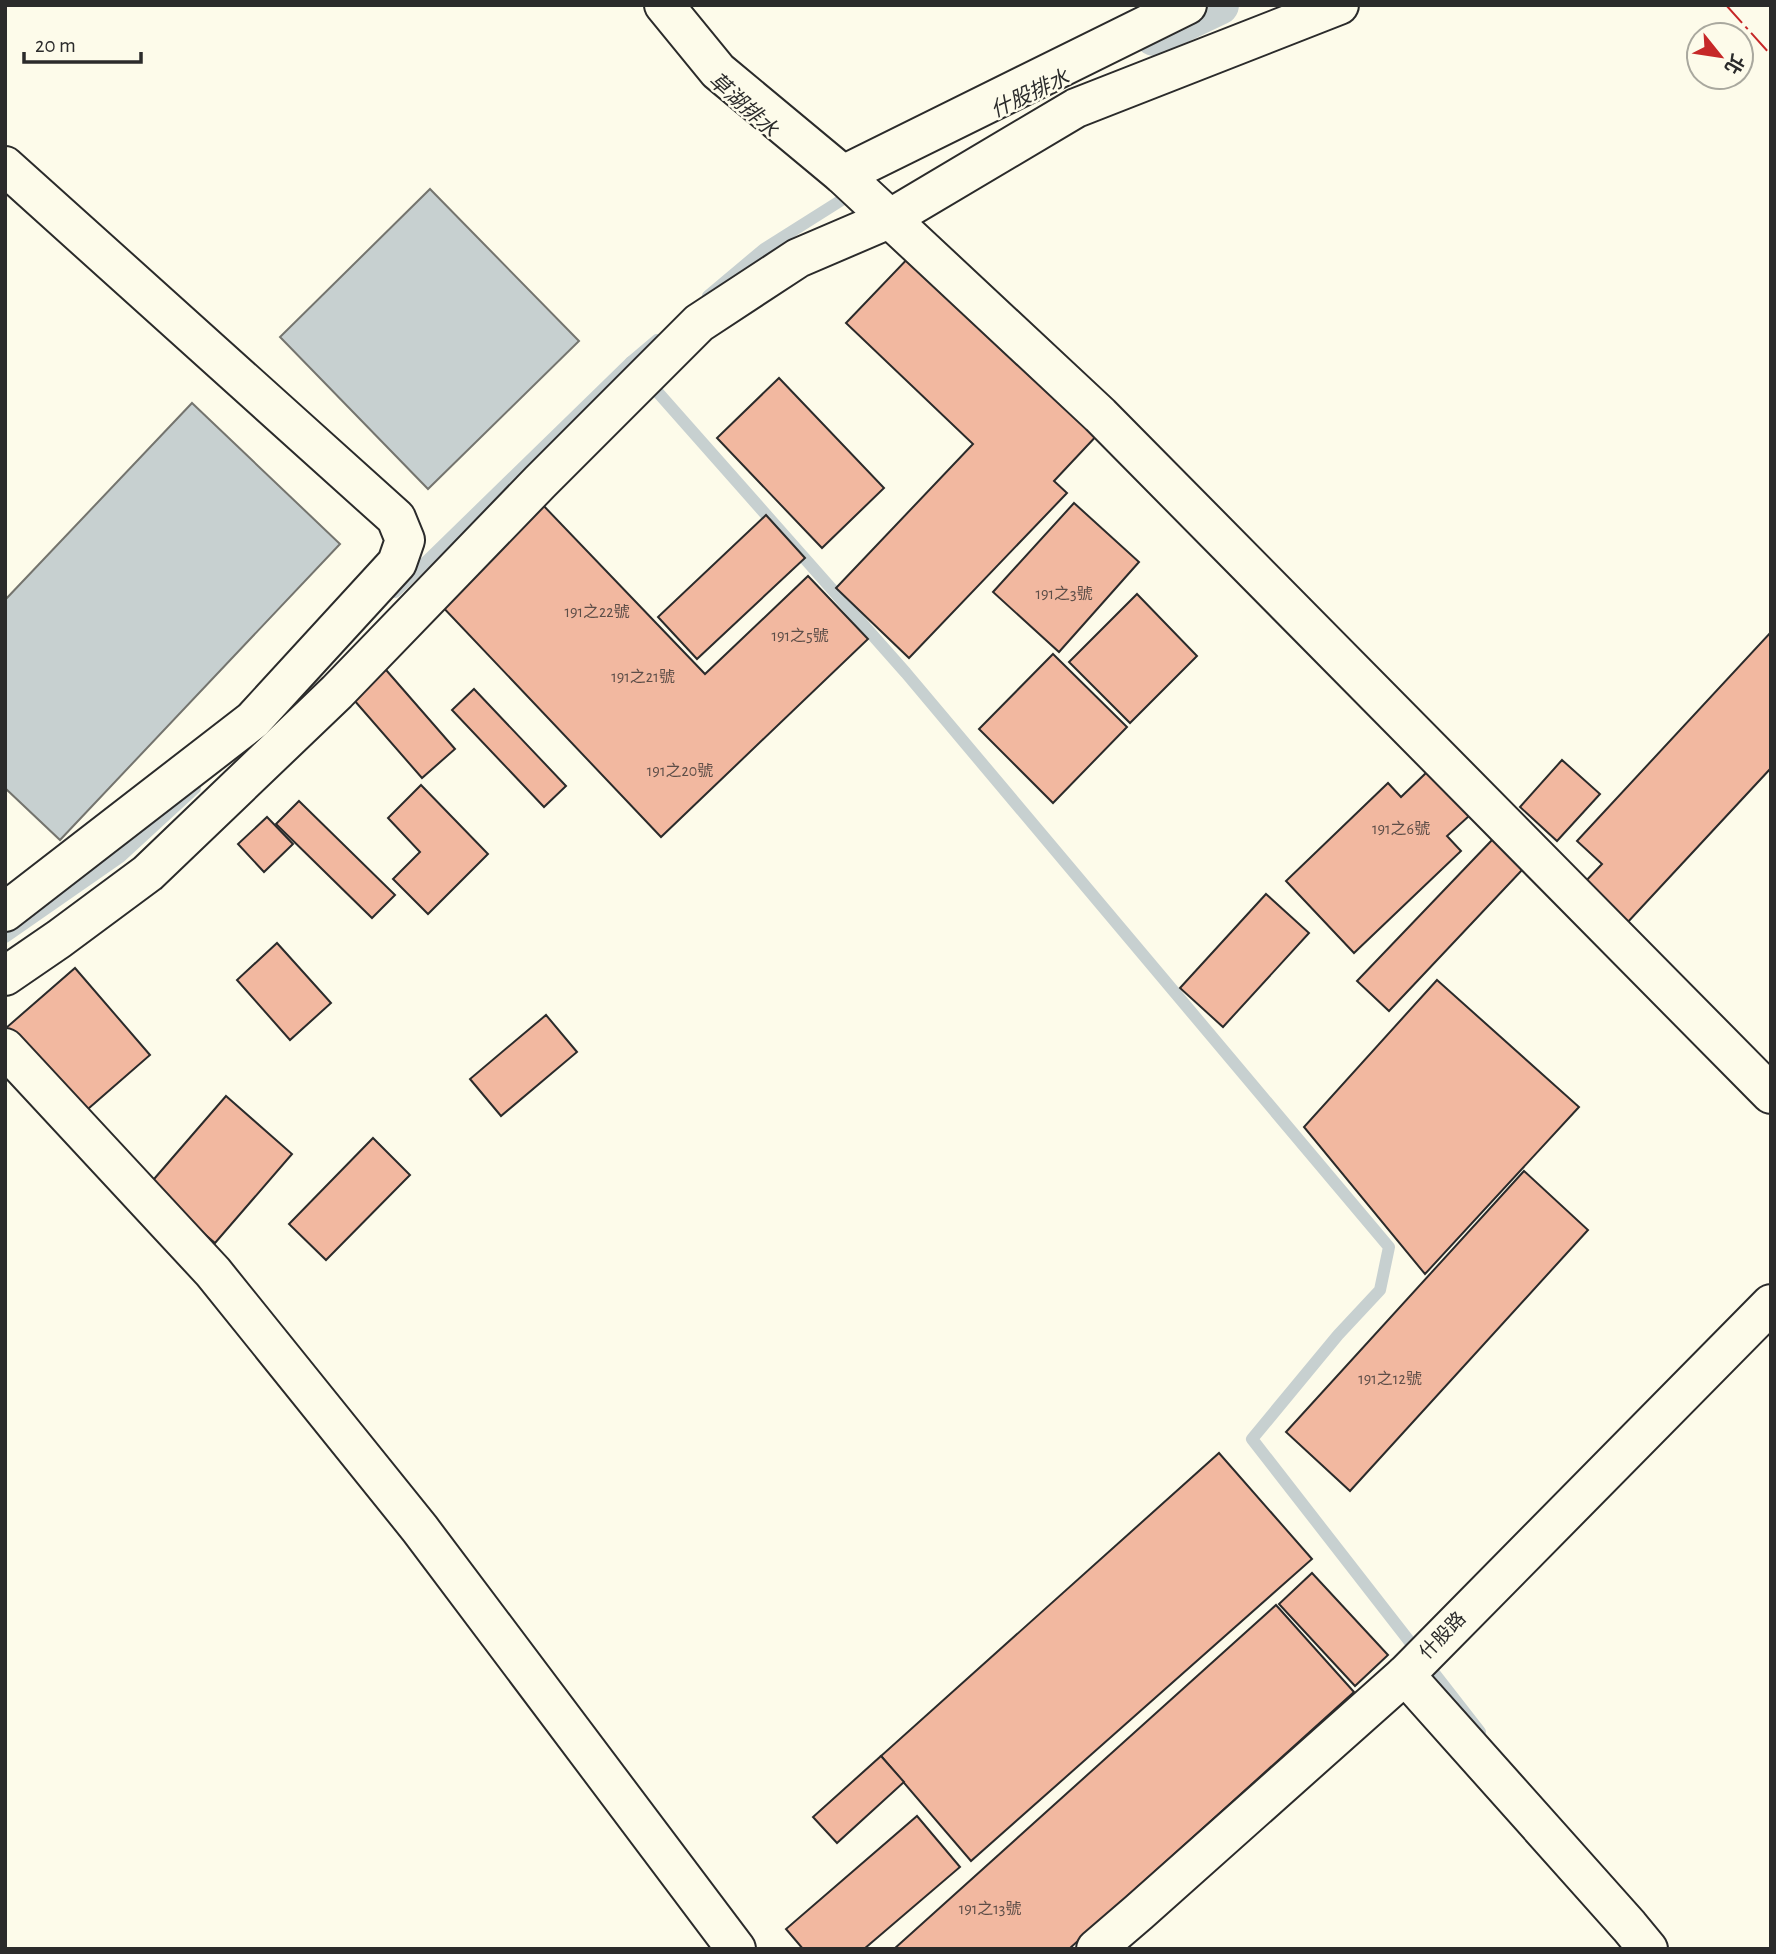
<svg xmlns="http://www.w3.org/2000/svg" width="1776" height="1954" font-family="'Alegreya Sans','Noto Sans TC',sans-serif">
<style>
.water{fill:#c7d0d0;stroke:#74746e;stroke-width:2}
.lines{fill:none;stroke-linecap:round;stroke-linejoin:round}
.stream{stroke:#c7d0d0;stroke-width:12}
.canal{stroke:#c7d0d0;stroke-width:40}
.building{fill:#f2b8a0;stroke:#2b2b2b;stroke-width:2}
.minor-casing{stroke:#2b2b2b;stroke-width:42}
.minor{stroke:#fdfbea;stroke-width:38}
.power{stroke:#c62828;stroke-width:2;stroke-dasharray:24 5 3.5 5;stroke-linecap:butt}
.labels{text-anchor:middle;dominant-baseline:central;stroke-width:5;stroke-linejoin:round;paint-order:stroke}
.number-label{font-size:16px;fill:#5d4e48}
.street-label{font-size:19px;fill:#2b2b2b;stroke:#fdfbea}
.water-label{font-size:21px;font-style:italic;fill:#2b2b2b;stroke:#fdfbea}
</style>
<rect width="100%" height="100%" fill="#fdfbea"/>
<!-- water -->
<g class="water">
<polygon points="430,189 579,341 428,489 280,337"/>
<polygon points="192,403 340,544 60,840 5,788 5,600"/>
</g>
<g class="lines">
<!-- stream -->
<g class="stream">
<polyline points="708,296 764,249 848,196 842,191"/>
<polyline points="631,362 906,673 1389,1247 1380,1290 1338,1335 1252,1439 1480,1732"/>
<polyline points="395,592 631,362 657,340"/>
<polyline points="5,937 120,857 195,788"/>
</g>
<!-- canal -->
<polyline class="canal" points="1154,36 1219,5"/>
</g>
<!-- building -->
<g class="building">
<polygon points="914,252 1101,431 1054,481 1067,493 909,658 836,588 973,444 846,323"/>
<polygon points="779,378 884,488 822,548 717,438"/>
<polygon points="540,502 705,674 808,576 868,639 661,837 437,601"/>
<polygon points="1074,503 1139,562 1059,652 993,592"/>
<polygon points="766,515 805,558 697,659 658,617"/>
<polygon points="1137,594 1197,656 1130,723 1069,662"/>
<polygon points="1771,632 1771,768 1626,924 1583,884 1602,864 1577,841"/>
<polygon points="1053,654 1127,727 1053,803 979,729"/>
<polygon points="380,663 455,749 422,778 347,692"/>
<polygon points="474,689 566,786 544,807 452,710"/>
<polygon points="1562,760 1600,794 1557,841 1520,807"/>
<polygon points="1427,772 1469,816 1447,836 1461,851 1354,953 1286,881 1388,783 1401,797"/>
<polygon points="421,785 488,854 428,914 393,879 420,852 388,818"/>
<polygon points="299,801 395,895 372,918 276,824"/>
<polygon points="267,817 293,844 264,872 238,844"/>
<polygon points="1493,839 1523,869 1389,1011 1357,981"/>
<polygon points="1266,894 1309,933 1223,1027 1180,988"/>
<polygon points="277,943 331,1003 290,1040 237,980"/>
<polygon points="75,968 150,1055 81,1115 6,1028"/>
<polygon points="1437,980 1579,1107 1425,1274 1304,1127"/>
<polygon points="546,1015 577,1052 501,1116 470,1079"/>
<polygon points="226,1096 292,1154 215,1243 148,1186"/>
<polygon points="373,1138 410,1175 326,1260 289,1224"/>
<polygon points="1524,1171 1588,1230 1350,1491 1286,1432"/>
<polygon points="1219,1453 1312,1559 971,1861 881,1756"/>
<polygon points="1312,1573 1388,1655 1355,1686 1279,1604"/>
<polygon points="1276,1605 1354,1692 1069,1949 894,1949"/>
<polygon points="881,1756 904,1782 837,1843 813,1817"/>
<polygon points="917,1816 960,1867 864,1949 803,1949 786,1929"/>
</g>
<g class="lines">
<!-- minor casing -->
<g class="minor-casing">
<g id="minor">
<polyline points="664,5 718,71 843,175 1100,415 1771,1094"/>
<polyline points="5,166 396,518 405,540 397,563 253,720 5,912"/>
<polyline points="843,175 1187,5"/>
<polyline points="5,976 59,939 148,873 337,692 540,482 699,323 798,258 889,219 1076,108 1339,5"/>
<polyline points="5,1048 213,1272 420,1529 736,1949"/>
<polyline points="1405,1675 1629,1926 1648,1949"/>
<polyline points="1096,1949 1139,1912 1405,1675 1771,1304"/>
</g>
</g>
<!-- minor -->
<use href="#minor" class="minor"/>
<!-- power -->
<polyline class="power" points="1726,5 1771,55"/>
</g>
<g class="labels">
<!-- number labels -->
<g class="number-label">
<text x="1064" y="594">191之3號</text>
<text x="597" y="612">191之22號</text>
<text x="800" y="636">191之5號</text>
<text x="643" y="677">191之21號</text>
<text x="680" y="771">191之20號</text>
<text x="1401" y="829">191之6號</text>
<text x="1390" y="1379">191之12號</text>
<text x="990" y="1909">191之13號</text>
</g>
<!-- street labels -->
<g class="street-label">
<text transform="translate(1443 1636) rotate(-46)">什股路</text>
</g>
<!-- water labels -->
<g class="water-label">
<text transform="translate(1030 94) rotate(-25)">什股排水</text>
<text transform="translate(743 105) rotate(42)">草湖排水</text>
</g>
</g>
<!-- border -->
<rect width="1776" height="1954" fill="none" stroke="#2b2b2b" stroke-width="14"/>
<!-- north arrow -->
<g transform="translate(1720 56) rotate(120)"><circle r="33" fill="#fdfbea" stroke="#a9a89e" stroke-width="2"/>
<path d="M0-5L12 26L0 18L-12 26Z" fill="#c62828"/>
<text y="-10" font-size="19" font-weight="bold" text-anchor="middle" fill="#2b2b2b">北</text>
</g>
<!-- scale -->
<path d="M24 52v10h117v-10" fill="none" stroke="#2b2b2b" stroke-width="3.5"/>
<text x="35" y="52" font-size="21" fill="#2b2b2b" stroke="#fdfbea" stroke-width="5" paint-order="stroke">20 m</text>
</svg>
